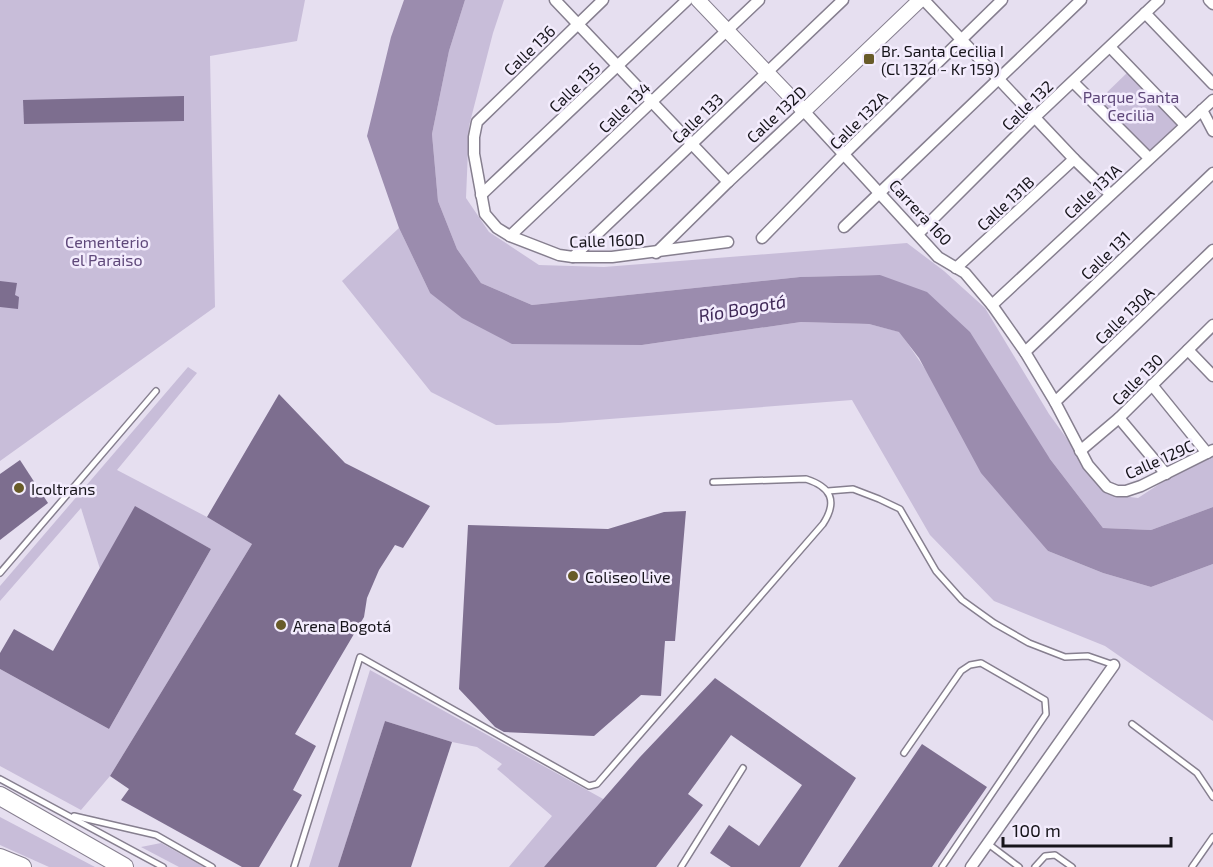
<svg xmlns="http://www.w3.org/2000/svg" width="1213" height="867" font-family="'Exo 2',sans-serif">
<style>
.green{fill:#c8bdd9}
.water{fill:#9b8cae}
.building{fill:#7d6e8f}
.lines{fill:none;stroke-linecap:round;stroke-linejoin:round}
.lane-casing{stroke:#867f8f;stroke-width:8}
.street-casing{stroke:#867f8f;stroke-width:13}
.secondary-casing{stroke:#867f8f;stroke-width:16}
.highway-casing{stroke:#867f8f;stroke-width:20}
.lane{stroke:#fff;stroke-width:5}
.street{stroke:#fff;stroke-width:10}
.secondary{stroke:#fff;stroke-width:14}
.highway{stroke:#fff;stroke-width:18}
.poi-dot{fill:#685b28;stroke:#f3ecfd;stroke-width:2}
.labels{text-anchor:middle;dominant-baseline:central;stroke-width:5;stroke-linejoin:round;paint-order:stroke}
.street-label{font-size:16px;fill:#16141a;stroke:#f3ecfd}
.poi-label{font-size:16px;fill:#16141a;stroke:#f3ecfd;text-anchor:start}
.park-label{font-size:16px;fill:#5f487a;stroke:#f3ecfd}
.water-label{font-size:18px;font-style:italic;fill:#3f2857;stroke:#f3ecfd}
</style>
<rect width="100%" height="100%" fill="#e6dff0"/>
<!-- green -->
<g class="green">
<polygon points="0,0 305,0 297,41 210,56 215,307 0,461"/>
<polygon points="465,0 504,0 493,33 469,126 466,198 489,232 539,265 604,267 907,243 944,271 985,308 1049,414 1107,494 1138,498 1213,449 1213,507 1151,530 1103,528 1050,459 880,275 800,277 532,305 481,283 457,249 438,201 432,134 449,51"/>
<polygon points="1131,69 1185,125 1149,158 1095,104"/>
<polygon points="399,228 430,293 642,345 801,322 869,324 900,332 1048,551 1103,573 1151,587 1213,564 1213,721 1105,646 994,601 930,535 852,400 558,423 496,425 431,392 342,281"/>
<polygon points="188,367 197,373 117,470 207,517 252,544 110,776 81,810 0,766 0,669 109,729 211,549 135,507 100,569 81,508 0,601 0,586"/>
<polygon points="370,670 605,800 544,867 509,867 552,816 497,769 502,764 477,747 452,742 385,721 338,867 309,867"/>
<polygon points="0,817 95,867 49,867 0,845"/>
<polygon points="161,843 204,867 179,867 141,847"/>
</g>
<!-- water -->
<polygon class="water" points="404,0 465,0 449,51 432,134 438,201 457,249 481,283 532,305 800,277 880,275 927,292 970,332 1050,459 1103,528 1151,530 1213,507 1213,564 1151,587 1103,573 1048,551 981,473 919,358 899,332 869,324 801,322 642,345 512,344 462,318 430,293 399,228 367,136 391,37"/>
<!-- building -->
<g class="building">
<polygon points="184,96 184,121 24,124 23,100"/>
<polygon points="0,281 17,283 15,295 19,297 18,309 0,307"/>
<polygon points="279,394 345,463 430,506 403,548 395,545 379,570 367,598 364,617 295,734 316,746 293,790 302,795 259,867 242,867 121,800 129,789 110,776 252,544 207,517"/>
<polygon points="20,460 48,503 0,540 0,474"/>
<polygon points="135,506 211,549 109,729 0,669 0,653 14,629 53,651"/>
<polygon points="686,511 675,641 665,641 661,696 641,695 594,736 504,732 495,727 459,689 468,525 608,529 664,512"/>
<polygon points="715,678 856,778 800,867 731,867 710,853 729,825 759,846 802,785 731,735 688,794 703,805 656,867 544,867 640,757"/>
<polygon points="385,721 452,742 411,867 338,867"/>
<polygon points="922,744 987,787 955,833 932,867 838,867"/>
</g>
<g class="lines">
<!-- lane casing -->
<g class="lane-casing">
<g id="lane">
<polyline points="828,491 853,489 879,499 900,509 936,571 962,600 994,623 1029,643 1065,657 1088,656 1114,665"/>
<polyline points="0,573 156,391"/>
<polyline points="1132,724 1197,773 1213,797"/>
<polyline points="904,753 961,671 970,665 981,663 1045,700 1046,714 942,867"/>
<polyline points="0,779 163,867"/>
<polyline points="74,816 156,835 212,867"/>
<polyline points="987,843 1019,867"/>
<path d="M294,867l66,-210 229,129 8,-2 226,-260c15,-23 8,-37 -17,-45l-93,3"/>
<polyline points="681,867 743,768"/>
<polyline points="1035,867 1045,856 1055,855 1072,867"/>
<polyline points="1192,867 1213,837"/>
</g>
</g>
<!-- street casing -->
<g class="street-casing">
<g id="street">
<polyline points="555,0 728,182"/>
<polyline points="603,0 477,122 474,137 474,154 485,214 497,228 510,236 559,255 573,257 612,257 728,242"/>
<polyline points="924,0 1074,159 1110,194"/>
<polyline points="1209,0 1213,4"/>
<polyline points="1145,13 1213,84"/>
<polyline points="1110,47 1185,125"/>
<polyline points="1073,82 1149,158"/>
<polyline points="1202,110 1213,131"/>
<polyline points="481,195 687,0"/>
<polyline points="844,227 1081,0"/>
<polyline points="918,234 1035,117 1159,0"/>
<polyline points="510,236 759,0"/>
<polyline points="762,238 844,154 1002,0"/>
<polyline points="656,253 728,182 804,111 938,257 965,273 992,305 1025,352 1055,402 1088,465 1107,487 1117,491 1126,491 1141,486 1213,450"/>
<polyline points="573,257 843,0"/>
<polyline points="956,268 1074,159"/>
<polyline points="992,305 1213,100"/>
<polyline points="1188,350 1213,376"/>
<polyline points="1025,352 1213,173"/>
<polyline points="1152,385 1207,453"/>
<polyline points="1055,402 1213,250"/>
<polyline points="1119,418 1166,474"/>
<polyline points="1080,451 1119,418 1213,325"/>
<polyline points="971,867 1114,665"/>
</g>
</g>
<!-- secondary casing -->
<g class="secondary-casing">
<polyline id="secondary" points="698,0 804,111 920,0"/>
</g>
<!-- highway casing -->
<g class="highway-casing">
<g id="highway">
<polyline points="0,796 124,867"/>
<polyline points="0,858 22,867"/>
</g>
</g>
<!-- lane -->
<use href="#lane" class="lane"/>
<!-- street -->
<use href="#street" class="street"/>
<!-- secondary -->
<use href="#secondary" class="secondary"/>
<!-- highway -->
<use href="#highway" class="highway"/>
</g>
<!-- markers -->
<g class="poi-dot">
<rect x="863" y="53" width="12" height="12" rx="3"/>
<circle cx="19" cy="488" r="6"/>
<circle cx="573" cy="576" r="6"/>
<circle cx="281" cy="625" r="6"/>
</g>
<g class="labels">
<!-- street labels -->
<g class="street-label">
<text transform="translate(529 50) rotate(-44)">Calle 136</text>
<text transform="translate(574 87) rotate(-44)">Calle 135</text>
<text transform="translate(1027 105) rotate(-44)">Calle 132</text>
<text transform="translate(624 107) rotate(-44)">Calle 134</text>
<text transform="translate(776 114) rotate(-43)">Calle 132D</text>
<text transform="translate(697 118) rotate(-44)">Calle 133</text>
<text transform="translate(858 120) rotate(-45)">Calle 132A</text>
<text transform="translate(1092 191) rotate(-43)">Calle 131A</text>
<text transform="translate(1005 203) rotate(-43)">Calle 131B</text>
<text transform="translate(921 212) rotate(47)">Carrera 160</text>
<text transform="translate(607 240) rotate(-2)">Calle 160D</text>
<text transform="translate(1105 255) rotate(-44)">Calle 131</text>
<text transform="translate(1124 315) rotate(-44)">Calle 130A</text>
<text transform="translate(1137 379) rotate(-45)">Calle 130</text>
<text transform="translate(1159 459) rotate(-24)">Calle 129C</text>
</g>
<!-- poi labels -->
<g class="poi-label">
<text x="881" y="50">Br. Santa Cecilia I<tspan x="881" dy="18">(Cl 132d - Kr 159)</tspan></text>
<text x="31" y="488">Icoltrans</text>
<text x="585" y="576">Coliseo Live</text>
<text x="293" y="625">Arena Bogotá</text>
</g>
<!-- park labels -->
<g class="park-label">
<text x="1131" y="96">Parque Santa<tspan x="1131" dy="18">Cecilia</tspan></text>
<text x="107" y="241">Cementerio<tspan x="107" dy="18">el Paraiso</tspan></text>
</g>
<!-- water labels -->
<g class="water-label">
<text transform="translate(742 308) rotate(-10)">Río Bogotá</text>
</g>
</g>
<!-- scale -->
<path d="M1003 837v9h168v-9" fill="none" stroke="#16141a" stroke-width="3"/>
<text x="1012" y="837" font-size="18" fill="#16141a" stroke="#f3ecfd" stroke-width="4.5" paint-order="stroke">100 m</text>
</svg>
